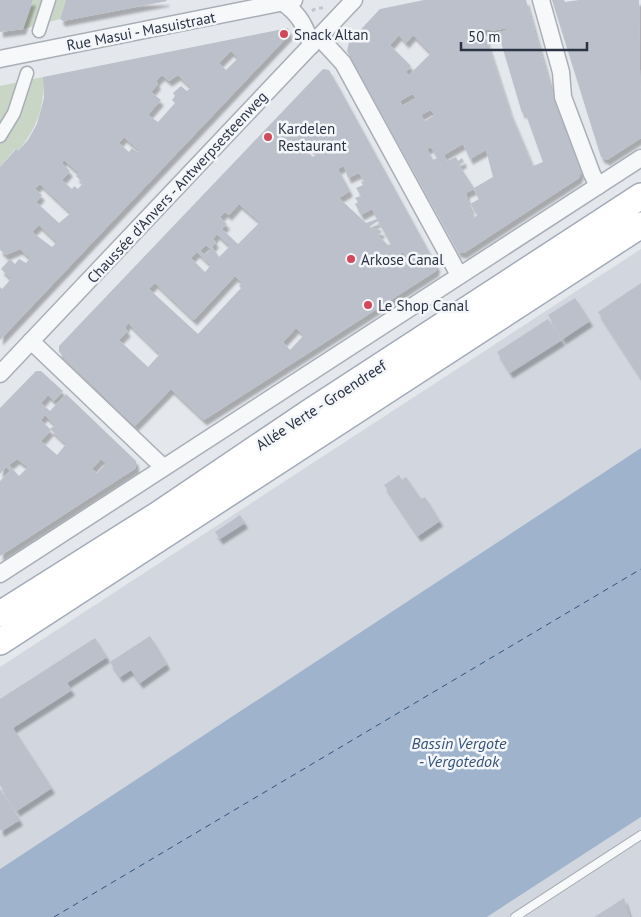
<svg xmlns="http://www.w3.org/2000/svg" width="641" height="917" font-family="'PT Sans',sans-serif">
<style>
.built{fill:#d2d6de}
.green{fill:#c9d6c5}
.water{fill:#9fb4cc}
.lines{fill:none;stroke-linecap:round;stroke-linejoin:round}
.ferry{stroke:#34527a;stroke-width:1;stroke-dasharray:6 5;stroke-linecap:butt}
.building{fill:#bbc0ca;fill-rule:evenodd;filter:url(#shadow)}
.service-casing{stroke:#a9aeb7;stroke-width:10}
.pedestrian-casing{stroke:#a9aeb7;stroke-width:15}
.minor-casing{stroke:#a9aeb7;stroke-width:19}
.primary-casing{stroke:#a3abb8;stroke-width:28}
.path{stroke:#c2c5cb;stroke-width:3;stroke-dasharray:4 4;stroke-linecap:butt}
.service{stroke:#f7f8fa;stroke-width:8}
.pedestrian{stroke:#f7f8fa;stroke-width:12}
.minor{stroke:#f7f8fa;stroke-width:16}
.primary{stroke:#fff;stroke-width:25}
.poi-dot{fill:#d1495b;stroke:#f4f6f9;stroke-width:2}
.labels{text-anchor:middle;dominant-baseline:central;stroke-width:5;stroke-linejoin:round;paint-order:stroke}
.street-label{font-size:15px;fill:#2b3445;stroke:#f4f6f9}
.poi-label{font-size:15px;fill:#2b3445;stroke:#f4f6f9;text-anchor:start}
.water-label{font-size:16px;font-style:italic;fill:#34527a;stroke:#f4f6f9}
</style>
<defs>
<filter id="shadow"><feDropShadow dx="3" dy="5.5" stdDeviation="1" flood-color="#0004"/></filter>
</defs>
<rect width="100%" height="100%" fill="#e4e7ec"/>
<!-- built -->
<g class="built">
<polygon points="641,249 641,448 0,869 0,667"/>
<polygon points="641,817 641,917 487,917"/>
</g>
<!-- green -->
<g class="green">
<polygon points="33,0 66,0 60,19 23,29"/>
<path d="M43,77c2,30 -6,51 -25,74l-3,-2 -15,18v-81z"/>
</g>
<!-- water -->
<polygon class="water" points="641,448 641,817 487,917 0,917 0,869"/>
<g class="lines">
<!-- ferry -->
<polyline class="ferry" points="54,917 641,569"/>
</g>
<!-- building -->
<g class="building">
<polygon points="0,0 33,0 23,29 0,32"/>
<polygon points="66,0 166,0 167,1 63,21 60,19"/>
<path d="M424,0h102l29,102 26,70 -2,6 -115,75 -6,-1 -111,-201 2,-9 31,-33zM506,28l1,2 -9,2 24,81 3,-1 18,50 -10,4 -23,-54 -25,-77 -14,3 -2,-7 5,-1 1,4 7,-2v-1l8,-2 2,2zM399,35l7,8 7,-8 18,18 -22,22 -3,-3 5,-6 -21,-21zM412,94l4,4 -14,8 -2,-5zM430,110l5,5 -10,6 -4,-6zM463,144l7,15 16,-9 7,27 -19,11 -15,-23 5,-3 -2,-4 -4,3 -2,-4 -9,4 -3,-6zM431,147l6,11 -4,2 -6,-11zM474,189l5,10 -9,5 8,11 -5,3 -7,-25z"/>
<polygon points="552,0 564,0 565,2 579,0 639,0 641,138 607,160 601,157"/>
<path d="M288,28l2,6 -290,306v-53l2,2 9,-10 -10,-10 9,-10 5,5 4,-5 7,4 4,-5 -10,-9 -14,6 -6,-5v-83l16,-18 2,2 10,-11 9,-16 7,-26 -1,-21zM231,51l7,7 -12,12 -7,-7zM162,75l7,6 9,-6 13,12 -4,4 -6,-5 -8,7 2,3 -3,4 3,3 -17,19 -10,-7 13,-15 -10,-8 7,-8 -2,-3zM124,137l16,14 -2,1 2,2 -8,-6 -3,4 -10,-9zM64,160l15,13 -3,3 7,7 -5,6 -4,-3 -2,3 -10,-9 8,-9 -8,-8zM40,184l31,29 -12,10 -23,-21 6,-7 -7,-6zM39,225l18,17 -5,5 -20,-15z"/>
<path d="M323,69l6,1 13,23 95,173 -1,5 -232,149 -33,-31 -36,37 -76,-74v-6zM300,138l17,16 -4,3 -16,-15zM344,166l4,12 11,-5 5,8 -3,1 2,3 -7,3 5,8 -6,2 3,4 -3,2 6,11 11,-6 5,10 -11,4 -27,-25 11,-7 -12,-22zM239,204l21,18 -22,22 -16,-15 5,-5 -7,-7 5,-5 4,3zM378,221l13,23 -3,1 -10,-10 4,-3 -2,-2 -11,-3zM217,234l13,12 -11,11 -7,-10 4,-5 -3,-3zM206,245l5,4 -6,6 -5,-4zM197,252l14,13 -6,7 -14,-14zM403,252l6,11 8,-5 3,5 -9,5 -13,-13zM235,276l7,7 -3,3 2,2 -43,46 -49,-45 6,-6 39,37zM128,323l32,31 -12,13 -29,-27 9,-9 -3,-3zM296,328l8,7 -14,15 -7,-8z"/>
<polygon points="641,283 641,378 598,312"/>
<polygon points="575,298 590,321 563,339 548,315"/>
<polygon points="548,319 562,340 510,373 497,352"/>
<path d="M36,371h5l22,20 -9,10 -6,-6 -7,8 9,8 16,-17 70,67v7l-136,88v-75l10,-10 -4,-4 -6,7v-66zM45,415l10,10 -5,4 -9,-9zM51,430l15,14 -9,11 -16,-14zM17,459l11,8 -9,9 -10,-11zM101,459l5,5 -9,9 -5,-4z"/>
<polygon points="399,475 402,480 406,477 421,499 425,497 440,521 418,536 384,485"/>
<polygon points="240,515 245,523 220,539 215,532"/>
<polygon points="150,636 167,664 140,683 131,670 120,677 110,662"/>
<polygon points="95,638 107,657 67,683 72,690 13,728 52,788 17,811 0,785 0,699"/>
<polygon points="0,789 20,820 2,831 0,829"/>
<polygon points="624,898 630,917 594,917 607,909"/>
</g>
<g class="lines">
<!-- service casing -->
<g class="service-casing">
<polyline id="service" points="515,917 641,835"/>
</g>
<!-- pedestrian casing -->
<g class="pedestrian-casing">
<g id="pedestrian">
<polyline points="39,31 49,0"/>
<polyline points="0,136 14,113 27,73"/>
</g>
</g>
<!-- minor casing -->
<g class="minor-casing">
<g id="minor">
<polyline points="541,0 561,72 563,97 592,174 598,186"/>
<path d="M282,2c17,12 24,24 29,44"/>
<polyline points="319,37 343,63 459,275"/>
<polyline points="0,59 294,0"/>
<polyline points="31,341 163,467"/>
<polyline points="0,374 354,0"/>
<polyline points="0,574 641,158"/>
</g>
</g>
<!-- primary casing -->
<g class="primary-casing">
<g id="primary">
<polyline points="0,614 157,515 311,411 641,196"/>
<polyline points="0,642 641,225"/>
</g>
</g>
<!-- path -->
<polyline class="path" points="312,11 316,8 325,8"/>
<!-- service -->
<use href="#service" class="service"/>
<!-- pedestrian -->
<use href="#pedestrian" class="pedestrian"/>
<!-- minor -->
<use href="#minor" class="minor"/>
<!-- primary -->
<use href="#primary" class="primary"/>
</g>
<!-- markers -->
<g class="poi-dot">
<circle cx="284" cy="34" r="5"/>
<circle cx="268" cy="137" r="5"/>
<circle cx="351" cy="259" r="5"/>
<circle cx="368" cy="305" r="5"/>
</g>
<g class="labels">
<!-- street labels -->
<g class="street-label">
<text transform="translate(141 31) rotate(-11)">Rue Masui - Masuistraat</text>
<text transform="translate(177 187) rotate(-47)">Chaussée d'Anvers - Antwerpsesteenweg</text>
<text transform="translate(321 405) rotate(-33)">Allée Verte - Groendreef</text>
</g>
<!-- poi labels -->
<g class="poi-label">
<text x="294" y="34">Snack Altan</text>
<text x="278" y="128">Kardelen<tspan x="278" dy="17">Restaurant</tspan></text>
<text x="361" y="259">Arkose Canal</text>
<text x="378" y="305">Le Shop Canal</text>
</g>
<!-- water labels -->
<g class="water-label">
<text x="459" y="743">Bassin Vergote<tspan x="459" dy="18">- Vergotedok</tspan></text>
</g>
</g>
<!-- scale -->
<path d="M461 42v8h126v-8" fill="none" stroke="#2b3445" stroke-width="2.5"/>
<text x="468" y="42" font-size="15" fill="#2b3445" stroke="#f4f6f9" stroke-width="4" paint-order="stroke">50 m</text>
</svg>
